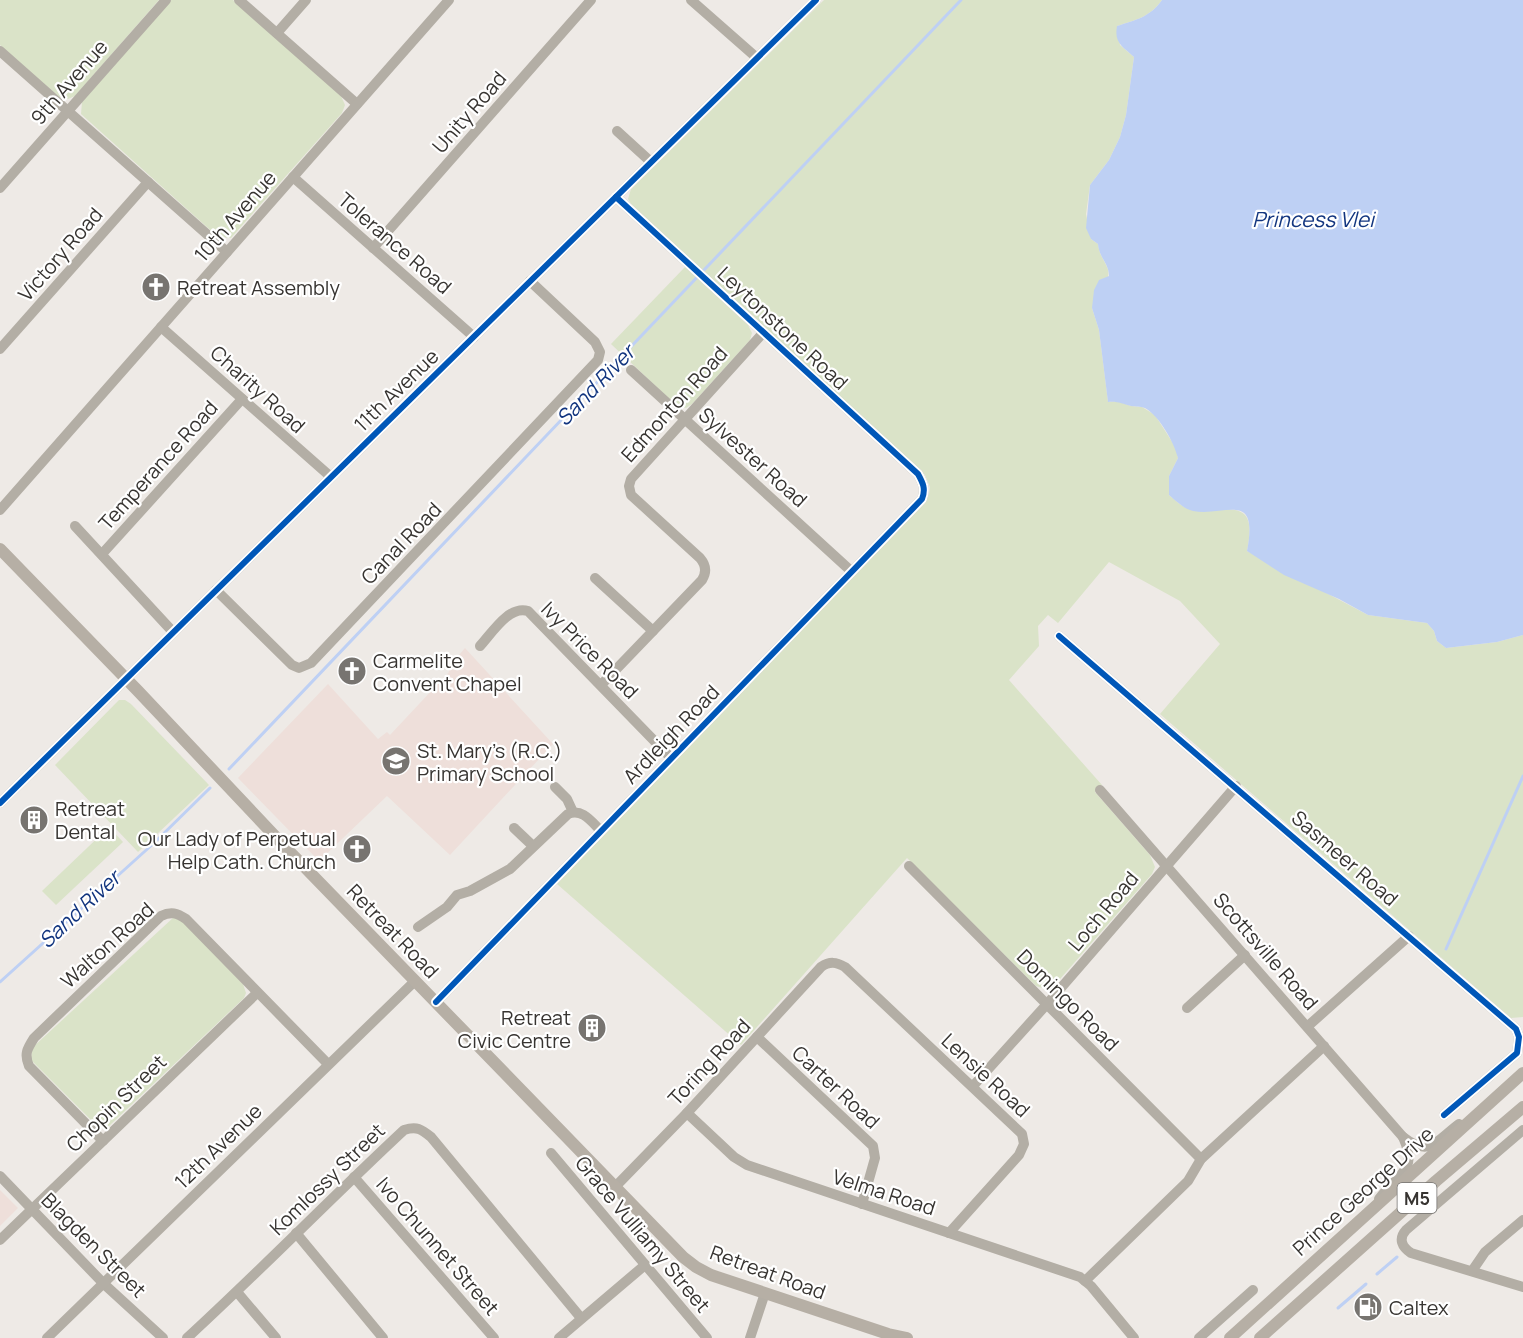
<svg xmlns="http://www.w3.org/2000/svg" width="1523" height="1338" font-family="Manrope,sans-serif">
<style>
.education{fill:#eedfda}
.green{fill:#dae3c8}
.water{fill:#bed0f4}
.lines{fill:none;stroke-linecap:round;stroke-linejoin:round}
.stream{stroke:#bed0f4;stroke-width:3}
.minor{stroke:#b3aea5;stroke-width:10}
.major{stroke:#b6afa5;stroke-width:12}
.cycleway-casing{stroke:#fff;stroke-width:10}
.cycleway{stroke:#0057b8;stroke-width:6}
.labels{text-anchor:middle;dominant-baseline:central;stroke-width:4.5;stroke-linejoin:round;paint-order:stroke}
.shield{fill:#fff;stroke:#73716f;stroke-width:1.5}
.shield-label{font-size:18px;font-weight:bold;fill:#373431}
.street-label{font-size:20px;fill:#373431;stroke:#fff}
.poi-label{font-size:20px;fill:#373431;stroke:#fff;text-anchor:start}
.water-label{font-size:21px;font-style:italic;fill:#12357f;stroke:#fff}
</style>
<rect width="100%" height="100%" fill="#eeeae6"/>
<!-- education -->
<g class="education">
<polygon points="465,648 553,744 450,855 387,796 319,861 238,778 328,684 378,739 387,732 390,735 449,672 448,668"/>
<polygon points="0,1190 18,1208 0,1226"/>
</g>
<!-- green -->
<g class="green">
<polygon points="0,0 159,0 75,96 68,99 59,97 0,45"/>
<polygon points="171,0 233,0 341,96 345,105 342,113 231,238 218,237 81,114 82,102"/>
<path d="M824,0h338c-12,17 -26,20 -45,26l3,19 14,12 -8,58 -6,22 -11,23 -19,25 -4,29 5,25 7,5c1,10 5,14 9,23 6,12 -9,30 -15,41l7,22 9,72 10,-1 13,5 11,1 13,8 21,33 2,10 -9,18v19c6,5 13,12 20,14 3,2 9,1 14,1 38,-2 53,-4 44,41l121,64 59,8 7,8 3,10 9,7 51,-6 26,-7v382l-12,1 -351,-304 60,-70 -40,-43 -71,-39 -51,61 -10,-8 -10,11 1,20 -30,34 93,105 -7,7 55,63 5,12 -3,7 -99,113 -8,2 -9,-3 -129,-128 -166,187 -184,-161 372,-390 1,-7 -5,-12 -294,-271 -3,-5 3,-10z"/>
<polygon points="685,267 748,325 752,333 750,340 692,404 686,408 677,406 611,344"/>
<polygon points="119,700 125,700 131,704 209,785 138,852 55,765"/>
<polygon points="109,827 123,842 56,905 42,891"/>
<polygon points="174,917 180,919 243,984 246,993 244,998 107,1128 98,1127 31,1060 32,1048"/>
</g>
<!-- water -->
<path class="water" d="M1162,0h361v635l-26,7 -51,6 -9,-7 -3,-10 -7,-8 -59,-8 -29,-16 -55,-24 -37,-24c12,-62 -22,-34 -54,-40 -9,-2 -17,-10 -24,-16v-19l9,-18c-4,-16 -18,-41 -33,-50 -5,-2 -9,-1 -14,-2 -9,-2 -13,-5 -23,-4l-9,-72 -7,-22 2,-18 5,-10 10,-4c0,-13 -10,-18 -11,-32l-7,-5 -5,-11 4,-43 19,-25 11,-23 6,-22 8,-58c-12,-11 -20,-14 -17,-31 19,-6 33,-9 45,-26z"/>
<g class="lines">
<!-- stream -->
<g class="stream">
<polyline points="229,769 961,0"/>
<polyline points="1446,949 1523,776"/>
<polyline points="0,982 154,843 210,788"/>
<polyline points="1377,1274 1397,1257"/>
<polyline points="1338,1308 1366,1284"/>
</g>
<!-- minor -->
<g class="minor">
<polyline points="239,0 357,104"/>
<polyline points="691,0 757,58"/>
<polyline points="277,33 306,0"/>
<polyline points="0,51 227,252"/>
<polyline points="617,131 651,162"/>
<polyline points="293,177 474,337"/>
<polyline points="0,188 166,0"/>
<polyline points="373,248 591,0"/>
<polyline points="161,327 331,477"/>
<polyline points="0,349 148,182"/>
<polyline points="631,370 851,571"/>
<polyline points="0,510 449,0"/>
<polyline points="75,526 173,632"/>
<polyline points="102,554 242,399"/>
<polyline points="595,578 653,631"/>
<polyline points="216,590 292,665 299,668 311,663 598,360 600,352 595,342 530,281"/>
<polyline points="1059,636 1516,1029 1519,1037 1517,1053 1444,1115"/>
<path d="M480,646c12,-13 29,-41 48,-35l143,147"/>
<path d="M601,685l101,-105c5,-8 4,-15 -2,-22l-69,-63 -2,-9 2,-7 132,-146"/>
<polyline points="555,787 567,799 573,812"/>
<path d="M1100,790l303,347c27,21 33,4 56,-13"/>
<polyline points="0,803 816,0"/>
<polyline points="514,828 533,846"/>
<polyline points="909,866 1201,1159"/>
<path d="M418,927l29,-20 10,-12 13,-4 40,-22 58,-55c14,-6 23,7 33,17"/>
<path d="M436,1002l486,-503c4,-10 1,-16 -4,-25l-302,-277"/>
<polyline points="1187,1008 1245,955"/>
<polyline points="1308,1026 1409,936"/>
<polyline points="757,1037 873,1146 875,1158 862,1204"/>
<polyline points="973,1086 1047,1004 1236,786"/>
<polyline points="687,1113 734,1157 747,1165 1080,1277 1091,1286 1134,1338"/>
<path d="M1523,1130l-117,100c-8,9 -4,17 5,23l112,34"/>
<path d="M103,1141l-74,-75c-5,-12 -2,-17 5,-28l127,-122c10,-5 16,-3 25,3l142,145"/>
<polyline points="551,1153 707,1338"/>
<polyline points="0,1176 104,1284 163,1338"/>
<polyline points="354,1177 494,1338"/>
<path d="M615,1187l72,-74 134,-146c9,-6 15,-5 24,0l177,167 2,10 -5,11 -70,78"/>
<path d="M1379,1199c18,-25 40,-27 24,-62"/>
<polyline points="296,1233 383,1338"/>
<polyline points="0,1240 257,993"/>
<polyline points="1472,1271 1485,1252 1523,1220"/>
<polyline points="1085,1281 1188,1181 1201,1159 1324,1046"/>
<polyline points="237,1292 276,1338"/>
<polyline points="47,1338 415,981"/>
<path d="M187,1338c74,-68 144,-140 217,-208 13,-4 17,-1 27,7l150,181"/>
<polyline points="559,1338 645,1265"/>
<polyline points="750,1338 765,1293"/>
<polyline points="1199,1338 1253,1290"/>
</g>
<!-- major -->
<g class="major">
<polyline points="0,549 138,691 289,851 683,1257 696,1267 711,1275 888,1334 907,1338"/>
<polyline points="1230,1338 1523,1073"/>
<polyline points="1260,1338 1436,1181 1523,1107"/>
</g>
<!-- cycleway casing -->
<g class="cycleway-casing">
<g id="cycleway">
<polyline points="1059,636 1516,1029 1519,1037 1517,1053 1444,1115"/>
<polyline points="0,803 816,0"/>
<path d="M436,1002l486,-503c4,-10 1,-16 -4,-25l-302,-277"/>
</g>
</g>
<!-- cycleway -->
<use href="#cycleway" class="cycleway"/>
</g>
<!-- icons -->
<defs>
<g id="church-disc" transform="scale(1.5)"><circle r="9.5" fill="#777470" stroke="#fff"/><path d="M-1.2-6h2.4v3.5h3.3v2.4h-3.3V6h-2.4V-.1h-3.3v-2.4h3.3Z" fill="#fff"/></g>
<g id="school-disc" transform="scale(1.5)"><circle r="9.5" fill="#777470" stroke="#fff"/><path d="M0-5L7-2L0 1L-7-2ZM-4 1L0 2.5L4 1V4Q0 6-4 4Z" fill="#fff"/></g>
<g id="building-disc" transform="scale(1.5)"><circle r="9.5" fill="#777470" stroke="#fff"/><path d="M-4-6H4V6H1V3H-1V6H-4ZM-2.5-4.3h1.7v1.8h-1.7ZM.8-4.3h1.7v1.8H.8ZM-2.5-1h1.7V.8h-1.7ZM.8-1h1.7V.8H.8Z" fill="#fff"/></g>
<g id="fuel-disc" transform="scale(1.5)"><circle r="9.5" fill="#777470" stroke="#fff"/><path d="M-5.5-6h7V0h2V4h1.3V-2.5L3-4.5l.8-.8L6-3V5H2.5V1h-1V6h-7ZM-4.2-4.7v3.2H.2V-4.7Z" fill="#fff"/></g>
</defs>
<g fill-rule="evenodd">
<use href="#church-disc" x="156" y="287"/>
<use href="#church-disc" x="352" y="671"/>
<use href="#school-disc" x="396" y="761"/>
<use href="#building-disc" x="34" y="820"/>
<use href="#church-disc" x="357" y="849"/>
<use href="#building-disc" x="592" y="1028"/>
<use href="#fuel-disc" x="1368" y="1307"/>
</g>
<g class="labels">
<!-- shield labels -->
<rect class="shield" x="1397.5" y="1183" width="39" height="30" rx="4.5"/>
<g class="shield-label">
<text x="1417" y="1198">M5</text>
</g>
<!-- street labels -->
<g class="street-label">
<text transform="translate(69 82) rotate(-49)">9th Avenue</text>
<text transform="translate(469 112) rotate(-49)">Unity Road</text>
<text transform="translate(235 216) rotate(-49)">10th Avenue</text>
<text transform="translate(395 243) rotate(41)">Tolerance Road</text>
<text transform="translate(60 254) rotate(-49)">Victory Road</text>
<text transform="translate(783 328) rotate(43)">Leytonstone Road</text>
<text transform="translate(258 389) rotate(42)">Charity Road</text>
<text transform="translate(396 390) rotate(-44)">11th Avenue</text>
<text transform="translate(674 404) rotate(-48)">Edmonton Road</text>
<text transform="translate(753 457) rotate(42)">Sylvester Road</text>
<text transform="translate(158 465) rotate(-48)">Temperance Road</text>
<text transform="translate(401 543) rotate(-46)">Canal Road</text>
<text transform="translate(590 650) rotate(45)">Ivy Price Road</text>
<text transform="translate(671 734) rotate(-46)">Ardleigh Road</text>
<text transform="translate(1345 858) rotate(41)">Sasmeer Road</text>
<text transform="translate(1103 911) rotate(-50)">Loch Road</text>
<text transform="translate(393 931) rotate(46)">Retreat Road</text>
<text transform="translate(107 945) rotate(-42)">Walton Road</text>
<text transform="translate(1266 951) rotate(49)">Scottsville Road</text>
<text transform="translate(1068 1000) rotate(45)">Domingo Road</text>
<text transform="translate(709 1062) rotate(-47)">Toring Road</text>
<text transform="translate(986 1075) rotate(43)">Lensie Road</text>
<text transform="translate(836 1087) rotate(43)">Carter Road</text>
<text transform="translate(116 1103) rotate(-44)">Chopin Street</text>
<text transform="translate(218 1146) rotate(-44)">12th Avenue</text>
<text transform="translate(327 1179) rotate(-44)">Komlossy Street</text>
<text transform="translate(1363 1191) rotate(-42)">Prince George Drive</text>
<text transform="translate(884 1192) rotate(18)">Velma Road</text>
<text transform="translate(643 1234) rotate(50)">Grace Vulliamy Street</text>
<text transform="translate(94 1245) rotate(45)">Blagden Street</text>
<text transform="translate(438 1246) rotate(49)">Ivo Chunnet Street</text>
<text transform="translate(768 1272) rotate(20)">Retreat Road</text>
</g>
<!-- poi labels -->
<g class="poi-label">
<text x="177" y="287">Retreat Assembly</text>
<text x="373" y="660">Carmelite<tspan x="373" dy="23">Convent Chapel</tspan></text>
<text x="417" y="750">St. Mary's (R.C.)<tspan x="417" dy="23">Primary School</tspan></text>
<text x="55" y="808">Retreat<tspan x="55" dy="23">Dental</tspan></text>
<text x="336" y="838" text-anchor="end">Our Lady of Perpetual<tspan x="336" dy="23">Help Cath. Church</tspan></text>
<text x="571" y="1017" text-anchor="end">Retreat<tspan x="571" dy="23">Civic Centre</tspan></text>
<text x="1389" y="1307">Caltex</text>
</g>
<!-- water labels -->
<g class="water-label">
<text x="1313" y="219">Princess Vlei</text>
<text transform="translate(595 385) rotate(-46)">Sand River</text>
<text transform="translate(79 909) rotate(-43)">Sand River</text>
</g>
</g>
</svg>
